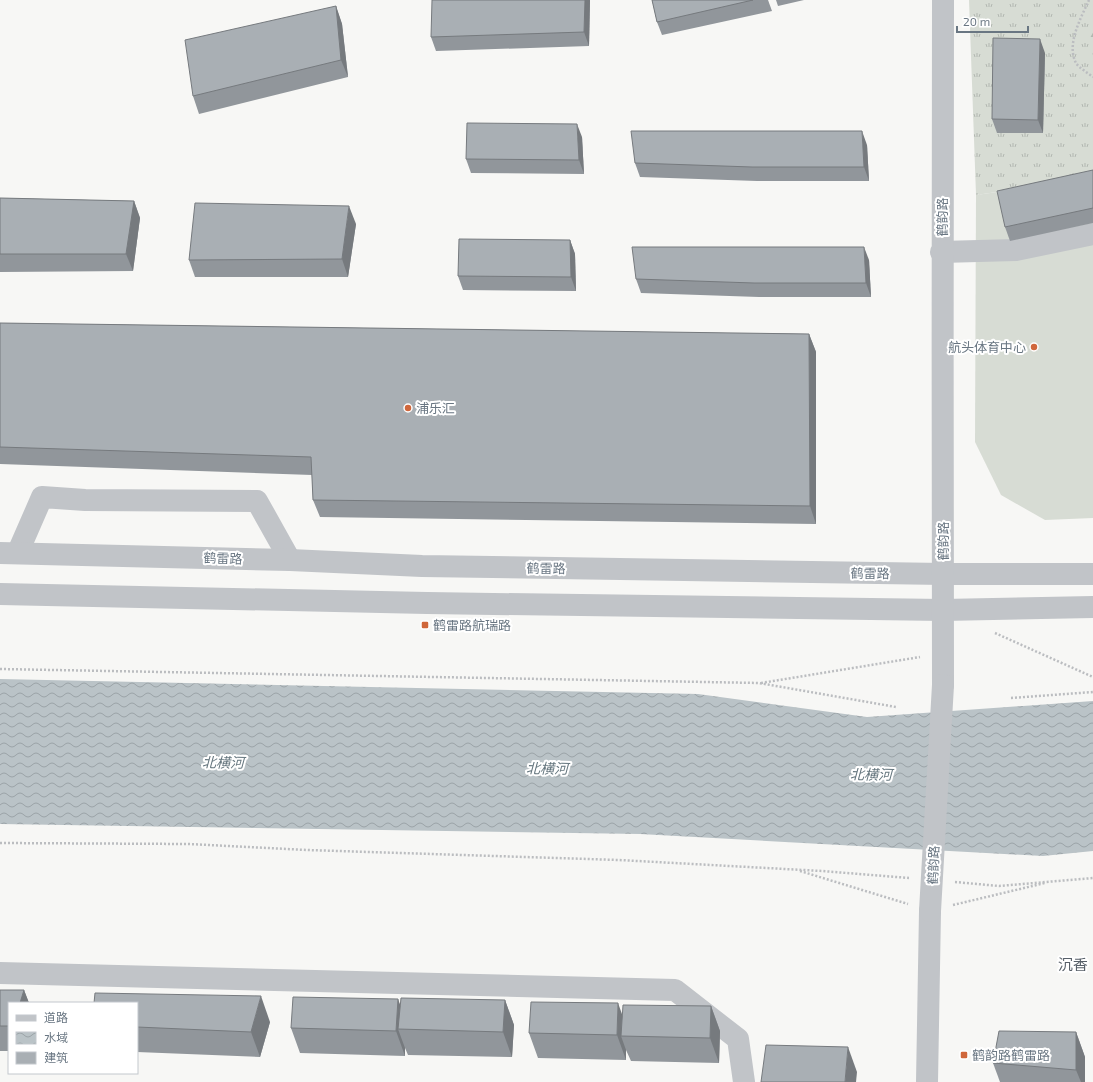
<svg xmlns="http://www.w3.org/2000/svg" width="1093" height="1082" font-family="'Exo 2','Noto Sans SC',sans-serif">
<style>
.grass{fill:url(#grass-tufts)}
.forest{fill:url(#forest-firs)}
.garden{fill:#d7dcd4}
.water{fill:url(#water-waves)}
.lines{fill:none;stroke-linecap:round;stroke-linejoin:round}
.path{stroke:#bbbdc0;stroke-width:2.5;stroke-dasharray:2 2;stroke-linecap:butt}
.minor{stroke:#c1c4c8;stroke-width:22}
.minor-bridge{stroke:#c1c4c8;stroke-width:22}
.wall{fill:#91969b}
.shaded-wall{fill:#767a7e}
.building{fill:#a9afb4;stroke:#767a7e}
.poi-dot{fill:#d0673c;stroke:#fff;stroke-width:1.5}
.labels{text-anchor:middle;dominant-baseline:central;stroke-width:4;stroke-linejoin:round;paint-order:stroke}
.street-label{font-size:13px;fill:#697682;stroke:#fff}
.poi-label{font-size:13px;fill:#697682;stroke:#fff;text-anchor:start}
.water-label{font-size:14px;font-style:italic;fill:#65767e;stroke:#fff}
.quarter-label{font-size:15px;fill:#575f68;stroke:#fff}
</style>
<defs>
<pattern id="grass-tufts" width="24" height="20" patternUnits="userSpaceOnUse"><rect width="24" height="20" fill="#d7dcd4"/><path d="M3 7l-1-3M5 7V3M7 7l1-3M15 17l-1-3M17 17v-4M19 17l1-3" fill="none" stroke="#b2b7b1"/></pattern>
<pattern id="forest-firs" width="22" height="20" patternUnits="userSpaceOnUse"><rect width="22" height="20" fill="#d7dcd4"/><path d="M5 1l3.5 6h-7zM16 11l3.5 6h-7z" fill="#b2b7b1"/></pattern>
<pattern id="water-waves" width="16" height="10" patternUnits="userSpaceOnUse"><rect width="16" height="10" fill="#bac3c7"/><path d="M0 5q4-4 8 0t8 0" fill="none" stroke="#9ba3a7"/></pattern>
</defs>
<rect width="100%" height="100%" fill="#f7f7f5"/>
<!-- grass -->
<polygon class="grass" points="969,0 1093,0 1093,178 976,195"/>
<!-- forest -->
<polygon class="forest" points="1093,17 1093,55 1091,51 1088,31"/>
<!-- garden -->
<polygon class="garden" points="1093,178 1093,518 1045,520 1001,495 975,442 976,195"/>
<!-- water -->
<polygon class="water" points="0,679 698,694 867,717 1093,701 1093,851 1043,856 640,834 0,824"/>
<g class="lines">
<!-- path -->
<g class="path">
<path d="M1089,0c-8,18 -23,44 -13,63 3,5 12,10 17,14"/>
<polyline points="995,633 1093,677"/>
<polyline points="0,669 759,683 896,707"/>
<polyline points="761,683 920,657"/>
<polyline points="1011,698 1093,692"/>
<polyline points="0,843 189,844 307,850 619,860 822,871 909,878"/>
<polyline points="800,871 908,904"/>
<polyline points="955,882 999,886 1093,878"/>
<polyline points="953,905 1045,883"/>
</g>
<!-- minor -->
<g class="minor">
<polyline points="941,252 1016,250 1093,234"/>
<polyline points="18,552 42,497 85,500 257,501 290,560"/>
<polyline points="0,553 290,560 422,566 944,574 1093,574"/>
<polyline points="0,594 427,603 943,610 1093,607"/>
<path d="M943,685c0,-228 -1,-457 0,-685"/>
<polyline points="0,973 675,990 738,1039 744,1082"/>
<polyline points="927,1082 930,911"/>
</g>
<!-- minor-bridge -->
<polyline class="minor-bridge" points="930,911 943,685"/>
</g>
<!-- wall -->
<g class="wall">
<polygon points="590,0 589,46 436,51 431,37"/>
<polygon points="652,0 768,0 772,11 662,35 657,22"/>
<polygon points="776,0 804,0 778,6"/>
<polygon points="336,6 342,24 348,77 199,114 193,96"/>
<polygon points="1045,53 1043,133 997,133 992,119"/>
<polygon points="582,137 584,174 471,173 466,159"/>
<polygon points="867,145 869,181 757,181 640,177 635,163"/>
<polygon points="1093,170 1093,223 1010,241 1005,227"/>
<polygon points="0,198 134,201 140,218 133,271 0,272"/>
<polygon points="356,224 348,277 195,277 189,260"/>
<polygon points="570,240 575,254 576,291 463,290 458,276"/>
<polygon points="869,260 871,297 759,297 641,293 636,279"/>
<polygon points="0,323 809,334 816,352 816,524 320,517 313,500 312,475 0,464"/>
<polygon points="0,990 24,990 29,1003 9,1003 9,1051 0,1051"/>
<polygon points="398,999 400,1006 505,1000 514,1025 512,1057 408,1055 405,1048 405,1056 300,1053 291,1028"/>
<polygon points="137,1003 270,1022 260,1057 137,1052"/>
<polygon points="711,1006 720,1031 719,1063 631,1061 626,1050 626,1060 538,1058 529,1033 623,1016"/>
<polygon points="1076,1032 1085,1057 1085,1082 1000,1082 993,1063"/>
</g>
<!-- shaded-wall -->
<g class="shaded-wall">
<polygon points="585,0 590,0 589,46 584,32"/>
<polygon points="336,6 342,24 348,77 341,60"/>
<polygon points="1040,39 1045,53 1043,133 1038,120"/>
<polygon points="577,124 582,137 584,174 579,160"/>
<polygon points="862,131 867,145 869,181 864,167"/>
<polygon points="134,201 140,218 133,271 126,254"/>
<polygon points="349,206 356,224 348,277 342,259"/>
<polygon points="570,240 575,254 576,291 571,277"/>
<polygon points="864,247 869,260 871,297 866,283"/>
<polygon points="809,334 816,352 816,524 810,506"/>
<polygon points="24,990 29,1003 20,1003"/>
<polygon points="261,996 270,1022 260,1057 251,1032"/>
<polygon points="398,999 407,1024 398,1029 405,1048 405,1056 396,1031"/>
<polygon points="505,1000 514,1025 512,1057 503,1032"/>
<polygon points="618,1003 627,1028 621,1036 626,1050 626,1060 617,1035"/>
<polygon points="711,1006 720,1031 719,1063 710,1038"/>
<polygon points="1076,1032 1085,1057 1085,1082 1081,1082 1076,1070"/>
<polygon points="848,1047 857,1072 856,1082 845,1082"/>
</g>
<!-- building -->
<g class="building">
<polygon points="432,0 585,0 584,32 431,37"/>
<polygon points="652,0 753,0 657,22"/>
<polygon points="336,6 341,60 193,96 185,40"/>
<polygon points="993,38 1040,39 1038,120 992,119"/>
<polygon points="467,123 577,124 579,160 466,159"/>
<polygon points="631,131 862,131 864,167 752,167 635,163"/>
<polygon points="1093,170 1093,208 1005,227 997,191"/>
<polygon points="0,198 134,201 126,254 0,254"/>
<polygon points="195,203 349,206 342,259 189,260"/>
<polygon points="459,239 570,240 571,277 458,276"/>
<polygon points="632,247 864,247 866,283 754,283 636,279"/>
<polygon points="0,323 809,334 810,506 313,500 311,457 0,447"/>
<polygon points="0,990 24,990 20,1003 9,1003 9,1026 0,1026"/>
<polygon points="95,993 261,996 251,1032 137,1027 137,1003 94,1003"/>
<polygon points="293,997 398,999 396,1031 291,1028"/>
<polygon points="401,998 505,1000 503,1032 398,1029"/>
<polygon points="531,1002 618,1003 617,1035 529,1033"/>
<polygon points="623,1005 711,1006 710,1038 621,1036"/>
<polygon points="999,1031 1076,1032 1076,1070 993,1063"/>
<polygon points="766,1045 848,1047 845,1082 761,1082"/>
</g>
<!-- markers -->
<g class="poi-dot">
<circle cx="1034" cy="347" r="4"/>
<circle cx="408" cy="408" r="4"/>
<rect x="421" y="621" width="8" height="8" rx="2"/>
<rect x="960" y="1051" width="8" height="8" rx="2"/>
</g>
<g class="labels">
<!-- street labels -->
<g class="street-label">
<text transform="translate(942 217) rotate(-90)">鹤韵路</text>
<text transform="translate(943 541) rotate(-90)">鹤韵路</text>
<text transform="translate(223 558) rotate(2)">鹤雷路</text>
<text transform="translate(546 568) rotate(1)">鹤雷路</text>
<text transform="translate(870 573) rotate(1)">鹤雷路</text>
<text transform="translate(933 865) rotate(-87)">鹤韵路</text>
</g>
<!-- poi labels -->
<g class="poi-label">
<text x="1026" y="347" text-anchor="end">航头体育中心</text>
<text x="416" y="408">浦乐汇</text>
<text x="433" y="625">鹤雷路航瑞路</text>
<text x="972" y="1055">鹤韵路鹤雷路</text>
</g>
<!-- water labels -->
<g class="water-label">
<text transform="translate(223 762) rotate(1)">北横河</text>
<text transform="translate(547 768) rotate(1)">北横河</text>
<text transform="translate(871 774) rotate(1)">北横河</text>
</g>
<!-- quarter labels -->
<g class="quarter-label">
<text x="1073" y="964">沉香</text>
</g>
</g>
<!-- legend -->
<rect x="8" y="1002" width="130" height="72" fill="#ffffff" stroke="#c3c8cd"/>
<rect x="16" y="1015" width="20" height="6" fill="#c1c4c8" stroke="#c3c8cd"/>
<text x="44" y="1022" font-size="12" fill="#697682">道路</text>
<rect x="16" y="1032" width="20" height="12" fill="url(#water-waves)" stroke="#c3c8cd"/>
<text x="44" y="1042" font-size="12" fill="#697682">水域</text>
<rect x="16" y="1052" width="20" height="12" fill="#a9afb4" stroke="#c3c8cd"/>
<text x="44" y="1062" font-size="12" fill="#697682">建筑</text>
<!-- scale -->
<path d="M957 26v6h71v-6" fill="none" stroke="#697682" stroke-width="2"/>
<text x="963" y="26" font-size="12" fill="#697682" stroke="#ffffff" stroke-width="3" paint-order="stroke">20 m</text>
</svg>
